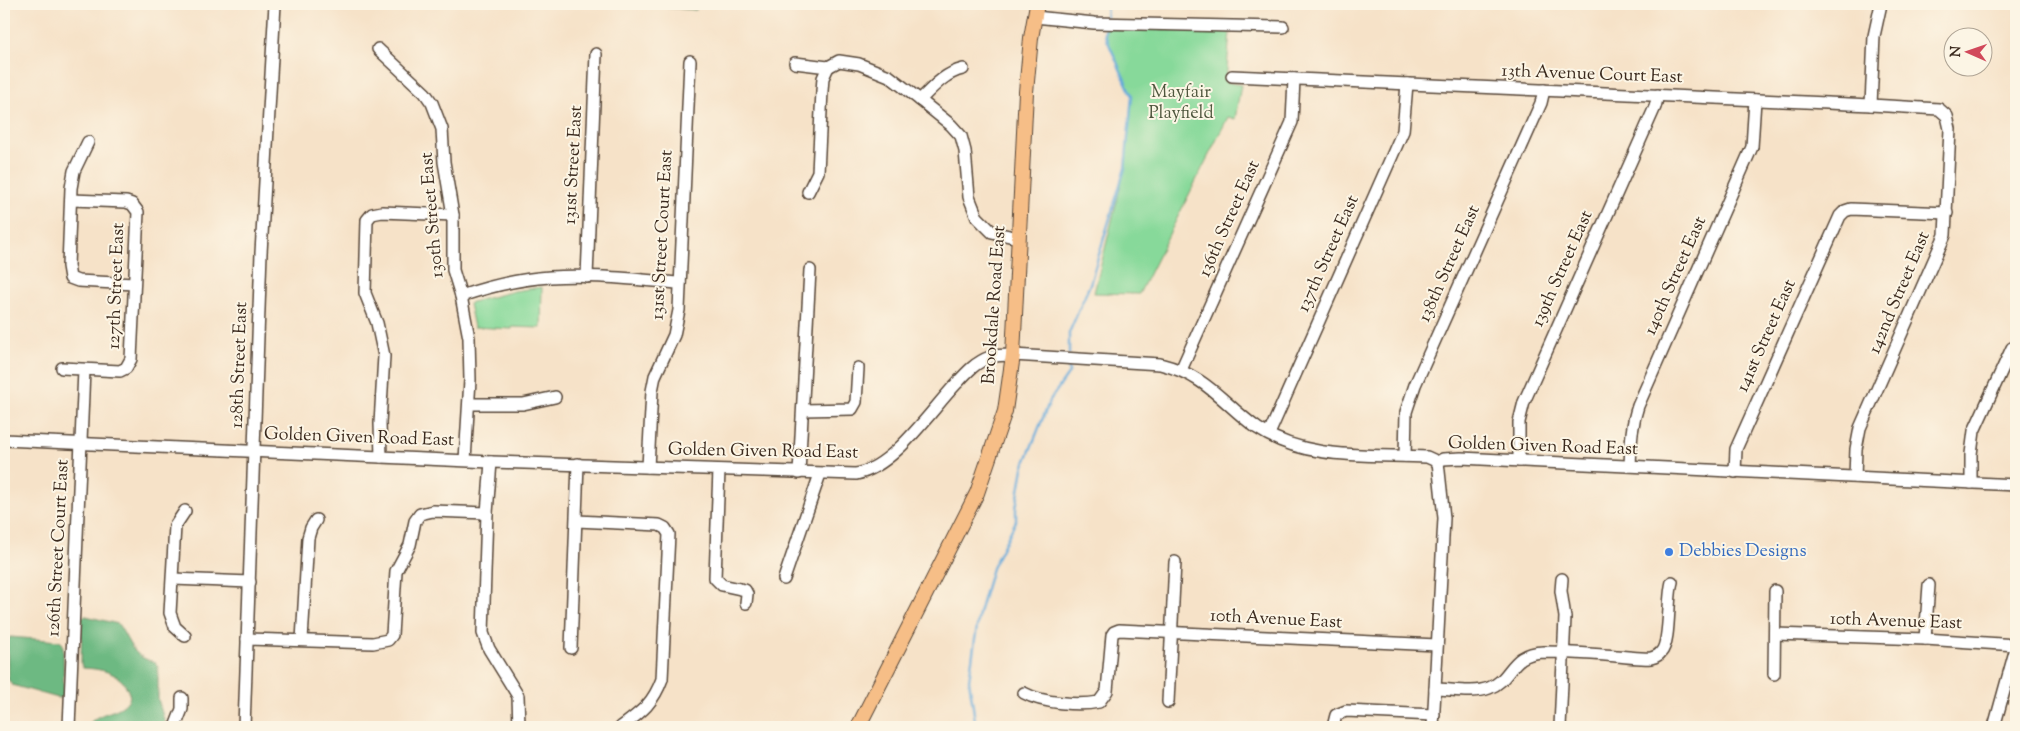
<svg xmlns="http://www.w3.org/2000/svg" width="2020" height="731" font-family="'Sorts Mill Goudy',serif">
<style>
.green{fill:#87d99a;stroke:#61825c}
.forest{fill:#6db982;stroke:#547250}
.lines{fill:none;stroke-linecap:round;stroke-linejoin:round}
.stream{stroke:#64a9d9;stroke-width:2.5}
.minor-casing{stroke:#574638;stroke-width:14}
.major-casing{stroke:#574638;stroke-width:16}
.minor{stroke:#fff;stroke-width:11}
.major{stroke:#f6be87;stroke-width:14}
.shop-dot{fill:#3f7fe0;stroke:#fcf5e5;stroke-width:2}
.labels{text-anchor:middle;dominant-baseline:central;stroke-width:4;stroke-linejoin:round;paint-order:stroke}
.street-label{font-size:18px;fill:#3b2a1e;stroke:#fcf5e5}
.park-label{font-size:18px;fill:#4e563d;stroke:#fcf5e5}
.shop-label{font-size:18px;fill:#366cbe;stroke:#fcf5e5;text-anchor:start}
</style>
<rect width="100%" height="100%" fill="#fcf5e5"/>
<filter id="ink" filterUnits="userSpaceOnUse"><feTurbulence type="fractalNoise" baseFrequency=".02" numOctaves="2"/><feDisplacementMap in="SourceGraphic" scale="10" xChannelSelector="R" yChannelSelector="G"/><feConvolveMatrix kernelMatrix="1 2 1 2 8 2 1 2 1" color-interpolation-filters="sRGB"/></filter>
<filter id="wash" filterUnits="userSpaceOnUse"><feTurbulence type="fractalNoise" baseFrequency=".0096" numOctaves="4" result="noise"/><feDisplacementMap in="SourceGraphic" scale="20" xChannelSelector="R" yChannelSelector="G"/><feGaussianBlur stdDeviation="1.12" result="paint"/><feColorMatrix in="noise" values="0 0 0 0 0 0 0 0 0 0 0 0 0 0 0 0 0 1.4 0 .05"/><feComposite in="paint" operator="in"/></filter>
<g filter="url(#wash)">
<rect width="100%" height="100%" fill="#f6e2c8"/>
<!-- green -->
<g class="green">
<polygon points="1105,27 1230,31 1226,82 1241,85 1235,119 1228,117 1139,294 1094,293 1125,168 1132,96 1105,35"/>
<polygon points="542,287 541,328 512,327 512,329 474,327 469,304 472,302 515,291"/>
</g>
<!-- forest -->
<g class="forest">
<polygon points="625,4 698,4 696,10"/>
<path d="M86,616l32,8c12,17 13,33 37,38l3,5v32l8,28h-76v-4c11,-13 32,-9 40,-26 -5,-23 -25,-28 -47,-29l-2,-4 1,-47z"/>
<polygon points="10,637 60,641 63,644 64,697 58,698 12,685 8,679 7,642"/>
</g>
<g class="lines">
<!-- stream -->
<g class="stream">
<polyline points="1106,20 1107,4"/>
<polyline points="1069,354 1069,333 1090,284 1125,168 1132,96 1105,35 1105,28"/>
<polyline points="976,727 969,680 979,613 992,568 1016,521 1016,508 1023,468 1050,400 1069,373 1069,362"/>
</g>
</g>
</g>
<g filter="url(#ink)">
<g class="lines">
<!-- minor casing -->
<g class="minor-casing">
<g id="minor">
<polyline points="1035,17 1094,23 1283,27"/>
<polyline points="378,49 425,93 432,103 442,129 444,162 453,215 453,270 461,296 469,338 470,380 465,460"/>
<polyline points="795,63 828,67 839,61 859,64 889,76 920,100 951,125 961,136 965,151 969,197 977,217 992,232 1018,238"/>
<polyline points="1232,76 1871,105 1939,109 1947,116 1950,129 1945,235 1860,428 1856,449 1855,477"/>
<path d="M920,100c13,-13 25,-27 43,-31"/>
<polyline points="1871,105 1874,36 1881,4"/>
<polyline points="88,142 74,171 71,188 68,266 70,278 78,281 134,284"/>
<polyline points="808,192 818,172 822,91 823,78 828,67"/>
<polyline points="587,277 596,54"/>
<path d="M461,296c29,-10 59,-17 89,-19 43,-3 87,3 130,6"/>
<polyline points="62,368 120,371 126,368 131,359 138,212 132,204 126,202 71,200"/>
<polyline points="1181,370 1292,122 1294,79"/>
<polyline points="469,404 523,404 555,397"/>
<polyline points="803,410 852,409 856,402 858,368"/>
<polyline points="1269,434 1403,131 1407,84"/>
<path d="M4,440l487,22 365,12c38,-7 74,-63 101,-91 10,-11 19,-21 33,-26 7,-2 16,-2 23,-2l147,9c48,12 61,38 97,64 49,33 114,26 170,29l11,5"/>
<polyline points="1405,456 1406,412 1415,385 1541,103 1544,90"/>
<polyline points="381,457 380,423 384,356 377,323 365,293 367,220 372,214 382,212 453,215"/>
<polyline points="1519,461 1519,422 1524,402 1655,107 1658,95"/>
<polyline points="491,462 487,513 483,633 489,649 518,696 519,727"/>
<polyline points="1438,462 1443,459 1461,458 2016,485"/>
<path d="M1630,466c1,-21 1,-40 8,-60l114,-259 3,-47"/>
<polyline points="648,467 652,391 655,376 674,335 679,310 690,61"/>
<polyline points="719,470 715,578 722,585 745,590 747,594 746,603"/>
<polyline points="1735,472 1736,449 1840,216 1845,211 1851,209 1947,213"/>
<polyline points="799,473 810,270"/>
<polyline points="1971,483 1971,454 1974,431 2012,348"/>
<path d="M577,521l82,4 6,3 4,6 -7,145c-9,25 -21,33 -41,48"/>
<polyline points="173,579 250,582"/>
<polyline points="784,579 820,474"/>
<polyline points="1775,634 1925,639 2016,645"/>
<polyline points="185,636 175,627 170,613 175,526 185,511"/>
<polyline points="247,639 373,643 388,640 392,635 396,571 410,545 415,521 420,514 433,511 487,513"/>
<polyline points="1925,639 1929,585"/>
<polyline points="302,640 308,538 311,528 316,520"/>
<polyline points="571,648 578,464"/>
<polyline points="1774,674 1775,591"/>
<path d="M1435,689c16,0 38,5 54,-1 24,-9 20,-35 55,-36 24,0 48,2 73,4 11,1 23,3 34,2 4,-1 8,-3 10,-6 10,-10 6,-54 11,-70"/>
<path d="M1024,693c18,10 55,13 75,9l8,-11 5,-56 2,-3 5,-2 318,15"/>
<polyline points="1168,702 1175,562"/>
<polyline points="69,727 84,370"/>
<polyline points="175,727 182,709 182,698"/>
<polyline points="244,727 261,253 275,4"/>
<polyline points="1333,727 1336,715 1346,711 1434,715"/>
<polyline points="1433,727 1444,518 1438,462"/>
<polyline points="1560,727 1565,617 1561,591 1562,579"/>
<polyline points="1994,727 2016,648"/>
</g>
</g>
<!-- major casing -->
<g class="major-casing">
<polyline id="major" points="858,727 977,493 1005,411 1013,355 1026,92 1031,38 1037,4"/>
</g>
<!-- minor -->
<use href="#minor" class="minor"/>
<!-- major -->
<use href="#major" class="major"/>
</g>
</g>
<!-- markers -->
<circle class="shop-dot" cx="1669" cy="552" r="5"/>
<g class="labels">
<!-- street labels -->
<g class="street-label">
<text transform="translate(1592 75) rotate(2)">13th Avenue Court East</text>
<text transform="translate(574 165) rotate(-87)">131st Street East</text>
<text transform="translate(433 215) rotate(-95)">130th Street East</text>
<text transform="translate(1230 219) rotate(-66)">136th Street East</text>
<text transform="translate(663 235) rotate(-87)">131st Street Court East</text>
<text transform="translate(1329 254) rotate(-66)">137th Street East</text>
<text transform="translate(1450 264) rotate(-66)">138th Street East</text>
<text transform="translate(1563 269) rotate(-66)">139th Street East</text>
<text transform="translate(1676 276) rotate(-66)">140th Street East</text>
<text transform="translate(117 286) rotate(-88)">127th Street East</text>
<text transform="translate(1900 293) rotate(-67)">142nd Street East</text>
<text transform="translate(995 305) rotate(-86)">Brookdale Road East</text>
<text transform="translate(1767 336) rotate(-66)">141st Street East</text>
<text transform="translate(240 365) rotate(-88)">128th Street East</text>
<text transform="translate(359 438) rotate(2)">Golden Given Road East</text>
<text transform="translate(1543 447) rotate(2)">Golden Given Road East</text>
<text transform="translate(763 452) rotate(1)">Golden Given Road East</text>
<text transform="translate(59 548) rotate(-87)">126th Street Court East</text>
<text transform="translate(1276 620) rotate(3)">10th Avenue East</text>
<text transform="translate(1896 622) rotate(2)">10th Avenue East</text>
</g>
<!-- park labels -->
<g class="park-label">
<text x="1181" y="93">Mayfair<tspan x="1181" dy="21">Playfield</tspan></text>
</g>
<!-- shop labels -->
<g class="shop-label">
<text x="1679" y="552">Debbies Designs</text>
</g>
</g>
<!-- margin -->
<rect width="2020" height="731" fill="none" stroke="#fcf5e5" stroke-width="20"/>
<!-- north arrow -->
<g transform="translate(1968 52) rotate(272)"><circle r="24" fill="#fcf5e5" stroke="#afa495"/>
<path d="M0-4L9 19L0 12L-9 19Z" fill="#d1495b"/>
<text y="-8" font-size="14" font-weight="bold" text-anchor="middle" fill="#3b2a1e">N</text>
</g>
</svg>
